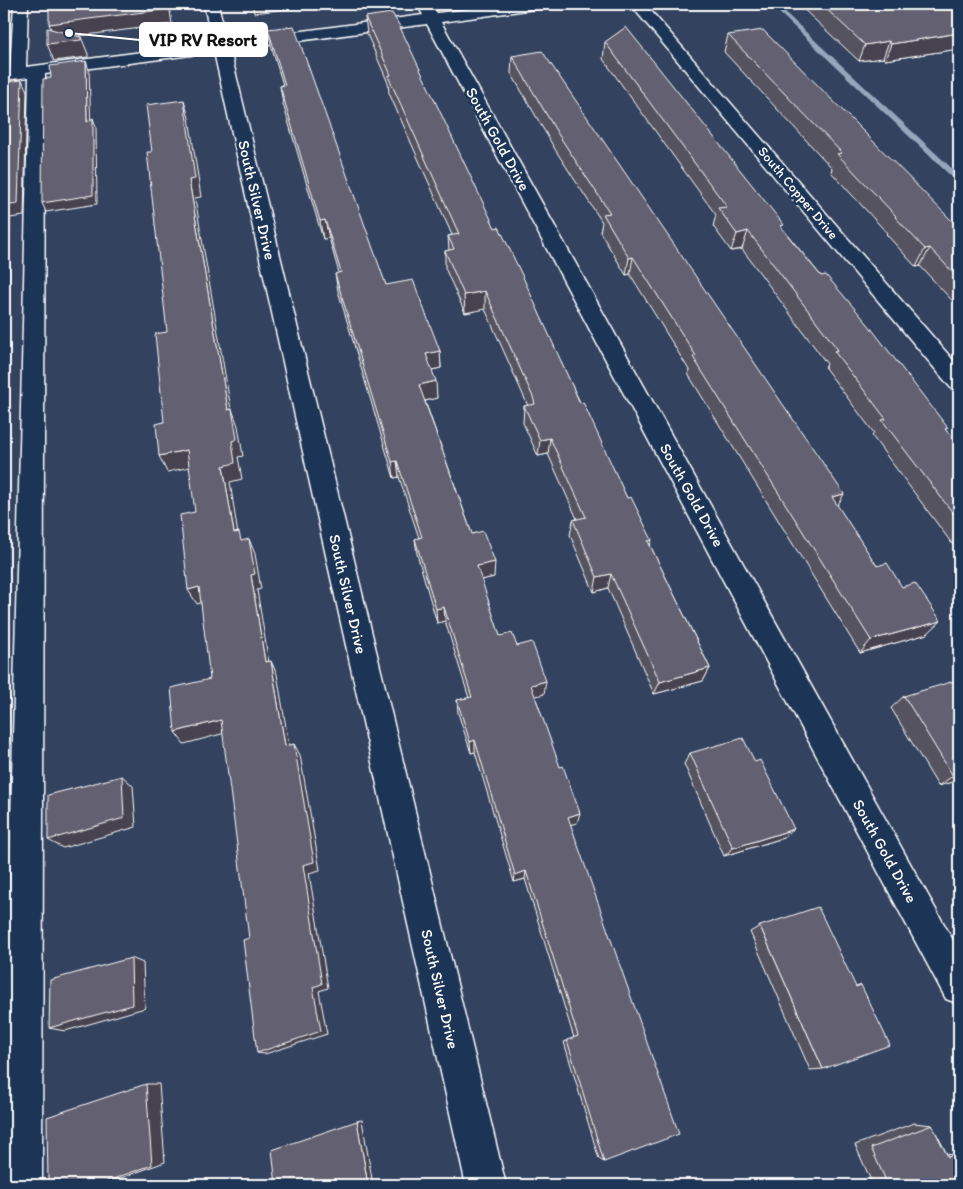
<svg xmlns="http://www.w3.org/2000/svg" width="963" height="1189" font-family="Itim,sans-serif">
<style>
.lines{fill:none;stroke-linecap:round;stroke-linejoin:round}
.stream{fill:#95a7bc;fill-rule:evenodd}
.minor-casing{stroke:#fff;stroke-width:3}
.minor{fill:#1d3557;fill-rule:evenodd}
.wall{fill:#565361;stroke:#fff}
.shaded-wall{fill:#46434f;stroke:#fff}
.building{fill:#646071;stroke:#fff}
.labels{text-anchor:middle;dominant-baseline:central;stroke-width:5;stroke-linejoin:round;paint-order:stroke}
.far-street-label{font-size:14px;fill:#fff;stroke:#1d3557}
.street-label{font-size:16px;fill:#fff;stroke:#1d3557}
.leader{fill:none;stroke:#fff;stroke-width:2}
.callout-dot{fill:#fff;stroke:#1d3557;stroke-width:2}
.callout{fill:#fff;stroke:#fff;stroke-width:2}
.callout-label{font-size:18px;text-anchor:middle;font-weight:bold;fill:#111}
</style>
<rect width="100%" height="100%" fill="#32425f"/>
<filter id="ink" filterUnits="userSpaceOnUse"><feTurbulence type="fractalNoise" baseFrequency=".02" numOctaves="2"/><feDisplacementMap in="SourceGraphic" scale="10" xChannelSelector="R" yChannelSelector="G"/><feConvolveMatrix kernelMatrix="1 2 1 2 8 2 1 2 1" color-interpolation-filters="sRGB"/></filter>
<g filter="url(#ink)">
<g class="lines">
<!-- stream -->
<polygon class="stream" points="770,4 776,4 959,175 959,181 956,181"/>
<!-- minor casing -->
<g class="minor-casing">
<g id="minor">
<polygon points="14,4 28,4 26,67 212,43 204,4 218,4 227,41 423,15 417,4 431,4 437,13 509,4 548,4 546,7 541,8 441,22 959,951 959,1004 946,999 427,24 230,50 506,1185 466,1185 214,52 45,74 42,1179 39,1185 4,1185 4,1106 29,77 4,80 4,70 10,69"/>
<polygon points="630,4 645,4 959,367 959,390 951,388"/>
</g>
</g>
<!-- minor -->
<use href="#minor" class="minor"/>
</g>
<!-- wall -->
<g class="wall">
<polygon points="344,4 361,4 355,7"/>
<polygon points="801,4 959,4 959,49 885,60 883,58 859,61 800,6"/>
<polygon points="365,17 495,228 710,668 703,681 654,694 608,588 594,592 570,535 573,520 577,519 548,454 538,456 523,423 524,406 528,406 485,309 465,313 445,268 445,251 449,250 448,236 452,235 389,93 388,83 367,34"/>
<polygon points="268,29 386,285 440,351 441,368 432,370 437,398 425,401 472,534 494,577 481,580 500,636 517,646 544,694 535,696 577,823 570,824 604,1162 599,1159 564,1042 574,1038 525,879 514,882 475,752 471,753 458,713 457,700 469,698 445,621 437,623 417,554 415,539 419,538 399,477 394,478 338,291 335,274 339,273 329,238 323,239 283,104 280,86 283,85 271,46"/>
<polygon points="728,35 959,228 959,308 920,266 916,267 886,234 887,233 831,172 832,168 724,52"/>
<polygon points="605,42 783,229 959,446 959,553 872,436 874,433 825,368 827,364 742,249 731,251 713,226 716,215 603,59"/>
<polygon points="512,56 837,506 877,566 927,634 860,653 688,374 689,370 630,274 626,275 600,232 602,222 556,151 511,73"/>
<polygon points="904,696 959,780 938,786 891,708"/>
<polygon points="690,753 783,838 724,856 684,764"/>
<polygon points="760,926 823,1069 810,1070 750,932"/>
<polygon points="914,1123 932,1125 947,1154 953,1155 959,1185 873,1185 855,1145"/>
</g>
<!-- shaded-wall -->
<g class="shaded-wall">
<polygon points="167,4 169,4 172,24 55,39 49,24"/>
<polygon points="252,4 293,4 294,8 254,13"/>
<polygon points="355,4 361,4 355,7"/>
<polygon points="959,33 959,49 885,60 891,44"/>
<polygon points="81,37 88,54 88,57 54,61 47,44"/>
<polygon points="889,41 883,58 859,61 865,45"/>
<polygon points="86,61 89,70 91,131 87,122"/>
<polygon points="22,80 27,91 24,216 10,218 8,311 4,312 4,206"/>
<polygon points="184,100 189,118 201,197 195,198 234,427 228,410 189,180"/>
<polygon points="93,118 96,127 97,204 46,212 42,203"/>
<polygon points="325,220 329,238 323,239 320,221"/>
<polygon points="748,231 742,249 731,251 737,234"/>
<polygon points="930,248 920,266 916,267 925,249"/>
<polygon points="633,257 630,274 626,275 629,258"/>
<polygon points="485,291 485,309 465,313 464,295"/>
<polygon points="440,351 441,368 427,371 426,354"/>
<polygon points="436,381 437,398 421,402 419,385"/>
<polygon points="232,409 238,426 243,456 238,457 242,479 230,482 240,548 234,533 223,466 232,441"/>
<polygon points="550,438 548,454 538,456 540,440"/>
<polygon points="187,450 195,466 167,472 159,456"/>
<polygon points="397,461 399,477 394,478 392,462"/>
<polygon points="844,494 835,510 832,497"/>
<polygon points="249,539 255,554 261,589 257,590 271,675 265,662 251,575"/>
<polygon points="652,540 647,555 648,541"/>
<polygon points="495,562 494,577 477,581 477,566"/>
<polygon points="611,574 608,588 594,592 597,577"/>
<polygon points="199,587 207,601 197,604 188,590"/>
<polygon points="444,607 445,621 437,623 436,609"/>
<polygon points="941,621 927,634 860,653 871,640"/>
<polygon points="271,661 277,674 291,757 285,746"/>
<polygon points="710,668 703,681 654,694 660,682"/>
<polygon points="546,681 544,694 529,698 531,685"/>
<polygon points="221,720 229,732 184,744 175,732"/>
<polygon points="475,740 475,752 471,753 470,742"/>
<polygon points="294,744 300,755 320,870 309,873 328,988 319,991 327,1034 265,1054 257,1053 313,987 303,865"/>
<polygon points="959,774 959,780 938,786 953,776"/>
<polygon points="122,776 133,786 136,827 63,848 48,840"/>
<polygon points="580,813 577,823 565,826 568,817"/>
<polygon points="794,829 783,838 724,856 733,848"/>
<polygon points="526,871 525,879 514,882 515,875"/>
<polygon points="131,958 143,963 145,1008 65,1031 49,1028"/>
<polygon points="146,1084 159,1084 165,1162 102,1185 96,1185"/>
<polygon points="362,1120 373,1185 368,1185 357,1121"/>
</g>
<!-- building -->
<g class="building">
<polygon points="49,4 167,4 168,9 49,24"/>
<polygon points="821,4 959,4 959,33 891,44 889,41 865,45"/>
<polygon points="392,13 399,25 495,228 499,227 522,275 580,403 583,402 627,498 631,497 652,540 648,541 710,668 660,682 611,574 597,577 573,520 586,517 550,438 540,440 524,406 535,404 533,397 485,291 464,295 445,251 454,249 448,236 459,234 388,76 391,75 365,17"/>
<polygon points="294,26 386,285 413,280 440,351 426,354 436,381 419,385 472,534 483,531 495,562 477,566 500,636 512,633 517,646 532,642 546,681 531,685 560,767 563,766 580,813 568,817 679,1134 604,1162 567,1040 578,1036 526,871 515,875 475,740 470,742 457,700 472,697 444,607 436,609 415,539 422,537 397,461 392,462 335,274 341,272 325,220 320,221 280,86 285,85 268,29"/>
<polygon points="626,27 784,225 780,226 821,276 826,275 867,323 948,428 945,429 959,446 959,521 882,420 886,419 834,351 838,350 748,231 737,234 718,208 727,207 605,42"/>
<polygon points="47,28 81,37 81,40 47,44"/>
<polygon points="763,30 959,228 959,279 930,248 925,249 895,217 896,216 837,154 842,153 728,35"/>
<polygon points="542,51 844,494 832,497 877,566 887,563 902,587 915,583 941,621 871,640 693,357 696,356 633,257 629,258 603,214 610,213 558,134 512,56"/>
<polygon points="86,61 87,122 93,118 93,195 42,203 43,79 51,78 50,66"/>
<polygon points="22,80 18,204 4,206 4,221 4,82"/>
<polygon points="184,100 195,179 189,180 228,410 232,409 237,439 232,441 235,463 223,466 234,533 239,532 241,541 249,539 255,574 251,575 265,662 271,661 285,746 294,744 314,862 303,865 322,984 313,987 321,1031 257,1053 243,940 249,938 221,720 175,732 171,688 210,679 199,587 188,590 180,515 195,512 187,450 159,456 156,424 164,422 155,334 167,332 147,152 152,152 146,105"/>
<polygon points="954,681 959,689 959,774 953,776 904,696"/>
<polygon points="743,738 755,762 760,760 794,829 733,848 690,753"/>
<polygon points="122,776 124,818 48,840 48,795"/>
<polygon points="818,907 856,987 861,985 890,1045 823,1069 760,926"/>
<polygon points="131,958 132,1005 49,1028 50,980"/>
<polygon points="146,1084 152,1165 96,1185 48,1185 47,1117"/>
<polygon points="357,1121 368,1185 276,1185 272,1150"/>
<polygon points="932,1125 948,1157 953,1155 959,1167 959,1185 888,1185 871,1148"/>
</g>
</g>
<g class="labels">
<!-- far-street labels -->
<g class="far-street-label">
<text transform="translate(798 193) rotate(50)">South Copper Drive</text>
</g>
<!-- street labels -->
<g class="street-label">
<text transform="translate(498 139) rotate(61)">South Gold Drive</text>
<text transform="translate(257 200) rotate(77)">South Silver Drive</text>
<text transform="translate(692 495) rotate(61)">South Gold Drive</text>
<text transform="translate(348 594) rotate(77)">South Silver Drive</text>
<text transform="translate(885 851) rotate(61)">South Gold Drive</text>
<text transform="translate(440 989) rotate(77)">South Silver Drive</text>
</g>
</g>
<!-- callouts -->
<path class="leader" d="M69 33L140 40"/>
<circle class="callout-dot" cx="69" cy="33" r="5"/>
<rect class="callout" x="140" y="23" width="127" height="33" rx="5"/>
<g class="callout-label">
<text x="203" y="46">VIP RV Resort</text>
</g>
<!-- margin -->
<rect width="963" height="1189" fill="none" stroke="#1d3557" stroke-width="20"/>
<rect x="10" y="10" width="943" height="1169" fill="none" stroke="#fff" stroke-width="2" filter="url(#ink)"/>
</svg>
